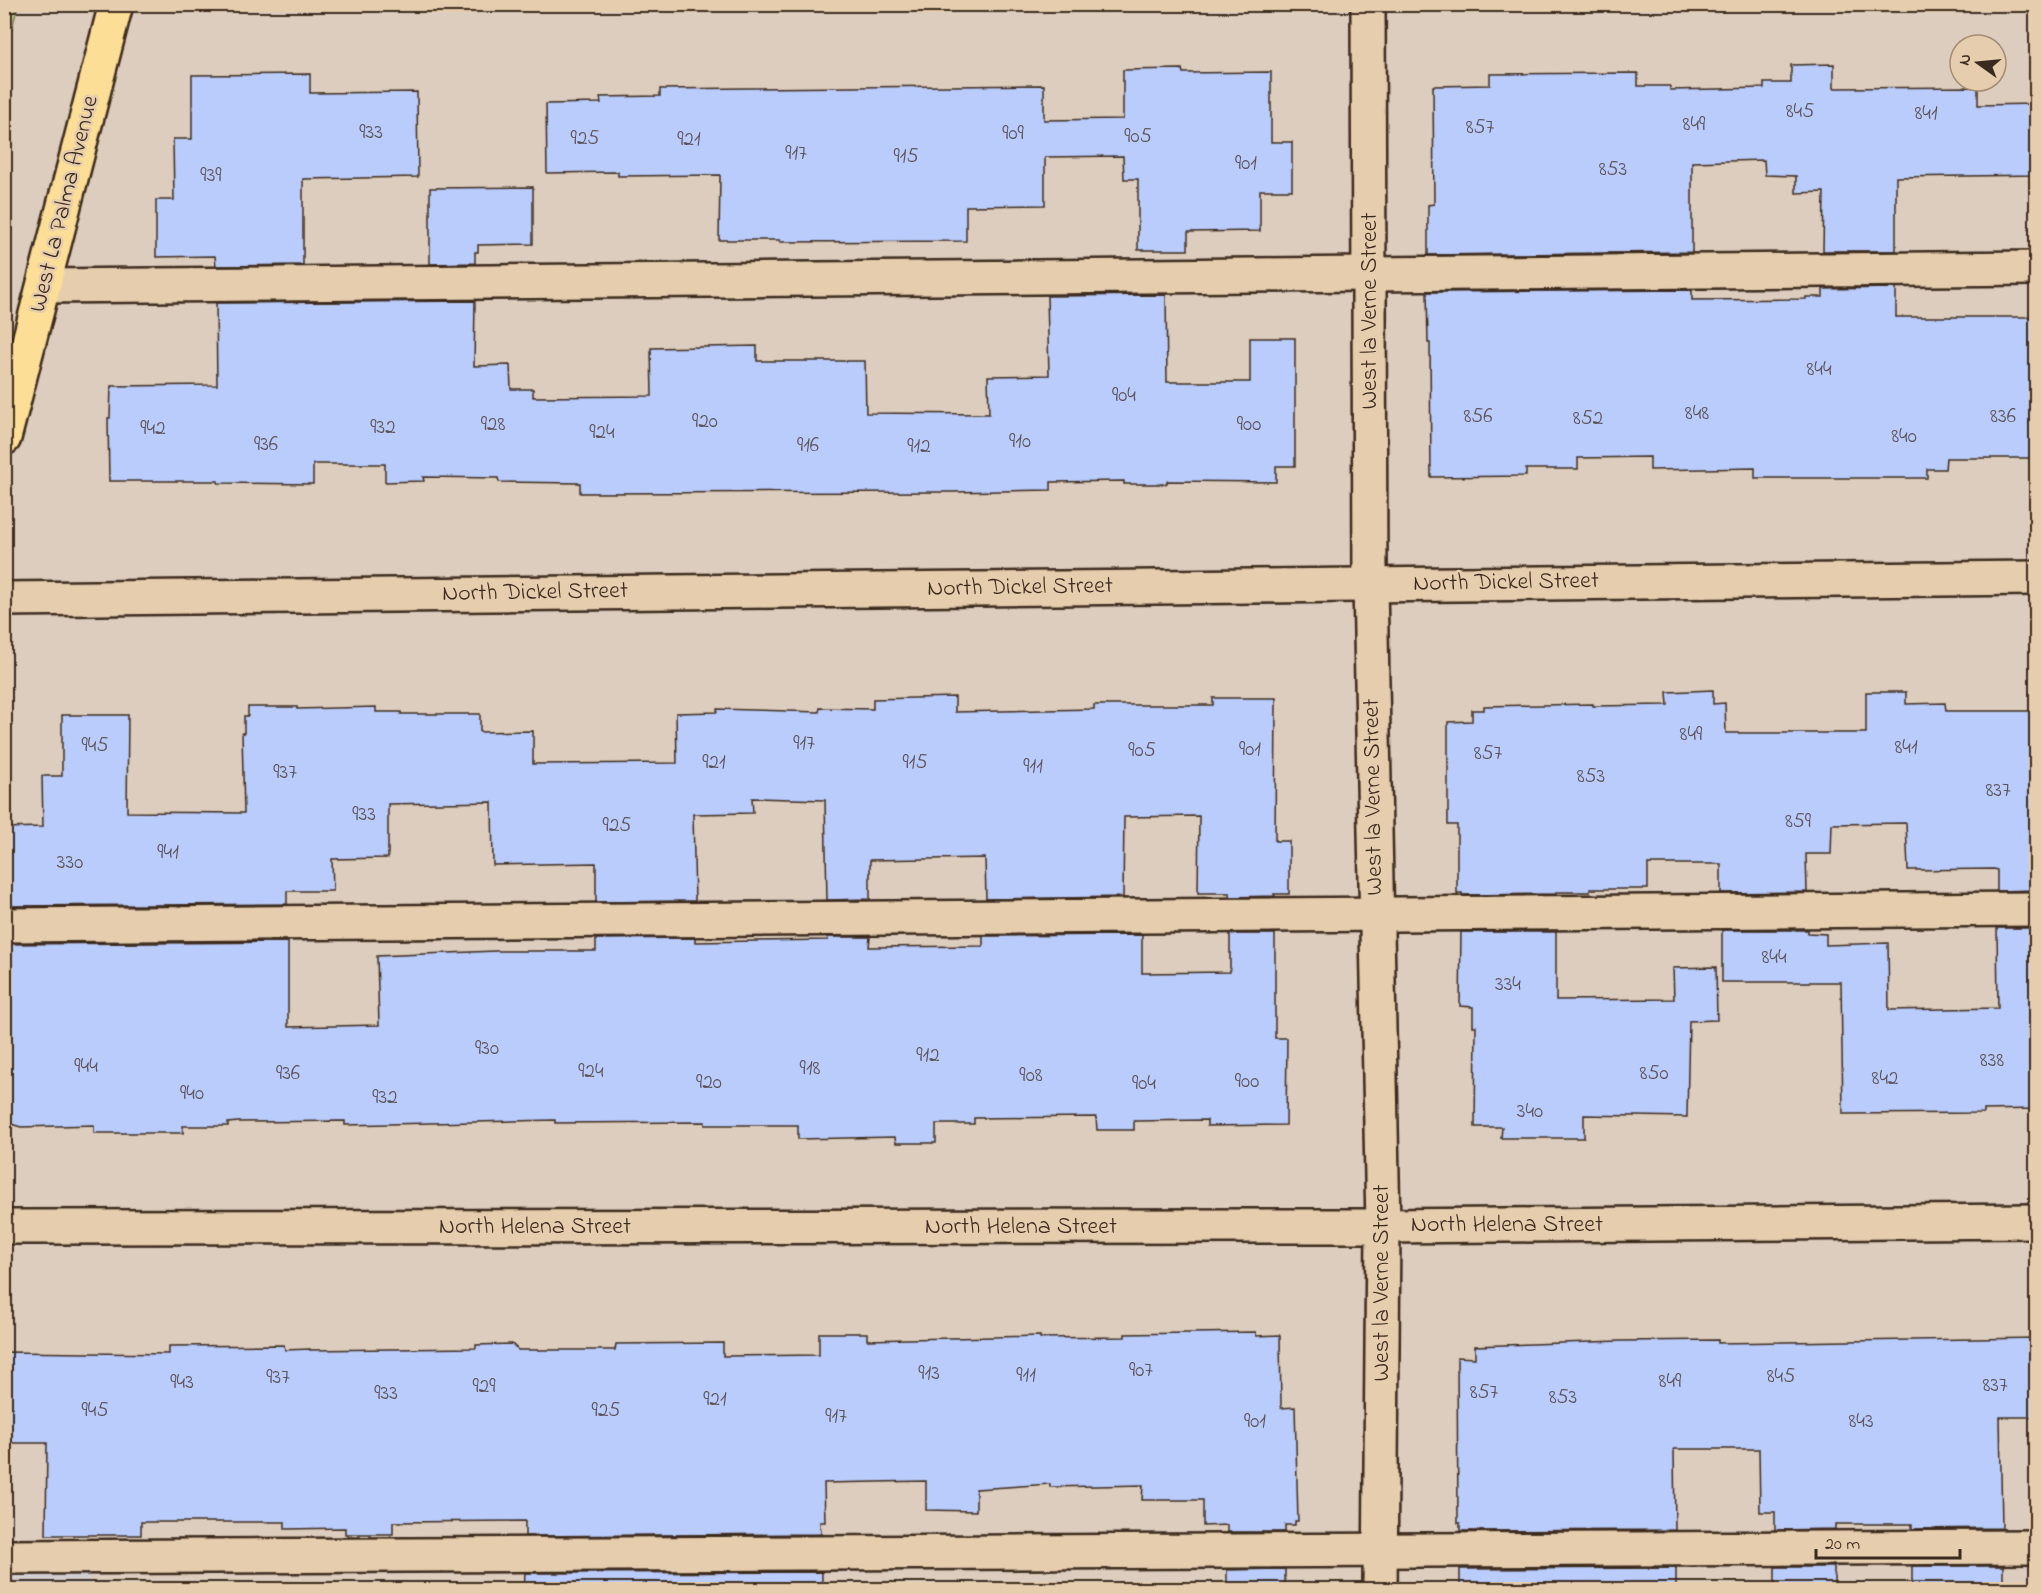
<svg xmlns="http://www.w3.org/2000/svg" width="2041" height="1594" font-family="'Indie Flower',sans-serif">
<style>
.built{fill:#d2cdd1}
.green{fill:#bbd58d;stroke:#7b8056;stroke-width:1.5}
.building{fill:#baccfc;stroke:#3b2a1e;stroke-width:1.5}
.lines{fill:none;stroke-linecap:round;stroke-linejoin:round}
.minor-casing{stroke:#3b2a1e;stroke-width:38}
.major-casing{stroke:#3b2a1e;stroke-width:38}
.minor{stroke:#e6cdae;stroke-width:33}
.major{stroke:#fcde96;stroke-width:33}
.labels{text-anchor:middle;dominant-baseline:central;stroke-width:5;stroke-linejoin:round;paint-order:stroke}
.number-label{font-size:21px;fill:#5b5256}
.street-label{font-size:24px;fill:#3b2a1e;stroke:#e6cdae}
</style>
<rect width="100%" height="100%" fill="#ddcdbe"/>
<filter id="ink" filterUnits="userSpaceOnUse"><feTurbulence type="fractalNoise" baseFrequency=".0167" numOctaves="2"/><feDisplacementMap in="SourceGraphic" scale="12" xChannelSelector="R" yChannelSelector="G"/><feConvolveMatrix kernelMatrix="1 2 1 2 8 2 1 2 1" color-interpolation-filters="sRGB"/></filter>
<g filter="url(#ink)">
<!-- built -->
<polygon class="built" points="5,1571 89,1571 89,1589 5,1590"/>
<!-- green -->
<polygon class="green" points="5,4 18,5 5,56 4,5"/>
<!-- building -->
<g class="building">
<polygon points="1834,64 1834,88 1978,87 1978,105 2037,104 2037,175 1896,177 1896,251 1823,251 1824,192 1796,193 1796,176 1765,175 1764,160 1692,162 1692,252 1428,255 1428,205 1434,204 1433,86 1490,85 1490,74 1638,73 1638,86 1670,86 1670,90 1764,88 1764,83 1791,83 1791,65"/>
<polygon points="1182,69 1183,73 1271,72 1271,142 1292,142 1292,190 1260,190 1260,231 1188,232 1188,250 1138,250 1138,179 1124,179 1123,156 1045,157 1045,205 966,206 966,241 780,242 780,240 719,240 720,175 618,176 618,172 547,173 546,104 601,103 600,97 660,96 660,89 1044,85 1044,120 1123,119 1123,70"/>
<polygon points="310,74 310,93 417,92 418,177 303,179 303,265 216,266 215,256 156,257 156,200 174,200 173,139 192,139 192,75"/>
<polygon points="533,187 533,244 478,245 478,252 475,252 475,263 430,264 430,188"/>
<polygon points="1896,288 1896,317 2037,317 2037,458 1946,458 1945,469 1927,469 1927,478 1755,478 1755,468 1650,470 1650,457 1578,458 1578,469 1526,469 1526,476 1431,477 1430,343 1428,343 1427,292 1692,290 1692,300 1806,299 1806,297 1823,297 1823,289"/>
<polygon points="1166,295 1167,382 1250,382 1250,338 1295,338 1295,466 1276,466 1276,482 1167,481 1167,484 1124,484 1124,481 1051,482 1051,490 952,492 580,493 580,483 499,482 498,478 423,477 424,481 385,482 385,464 313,464 313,484 218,483 218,481 109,481 108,418 110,418 111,386 217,385 216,303 475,301 474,366 510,365 511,389 533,389 533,397 652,396 651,348 757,346 757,361 865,361 866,413 989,414 988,376 1049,375 1047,296"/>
<polygon points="1713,690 1713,704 1725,703 1726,733 1866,733 1866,692 1906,692 1906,704 1945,703 1946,711 2037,711 2037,890 1997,891 1997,870 1994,869 1908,870 1906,823 1832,824 1831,854 1806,854 1807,892 1721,893 1721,864 1648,864 1648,889 1590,889 1590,892 1556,892 1556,894 1462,895 1462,893 1457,893 1457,825 1448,825 1448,722 1472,721 1472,710 1484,710 1484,706 1593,704 1593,706 1668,705 1667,692"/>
<polygon points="955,697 955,712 1094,709 1094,705 1213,705 1213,698 1276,698 1275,841 1289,841 1289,894 1274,894 1275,896 1230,897 1230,893 1198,893 1199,816 1124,817 1123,897 986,899 985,858 870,860 870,899 827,900 825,800 752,798 753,813 693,814 695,901 596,902 596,863 493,865 492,802 388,804 388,858 332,859 333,891 287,891 287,904 4,906 4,828 43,827 42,776 62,776 62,715 128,715 127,812 244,813 242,733 244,733 244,716 248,716 248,707 297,707 297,709 376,707 376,712 401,712 401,714 480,714 480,732 533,731 533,764 677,763 676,713 717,712 717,709 819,712 820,708 873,709 873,699"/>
<polygon points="1997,928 2037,928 2037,1109 1984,1110 1984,1113 1843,1114 1841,982 1722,982 1722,930 1808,930 1808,933 1826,934 1826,945 1888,943 1889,1010 1998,1008"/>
<polygon points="1461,932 1556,932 1556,1000 1674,999 1673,968 1716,967 1717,1020 1689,1021 1687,1117 1584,1115 1584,1138 1501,1138 1502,1127 1475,1127 1476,1026 1473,1026 1473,1007 1460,1006"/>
<polygon points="1230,934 1275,934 1275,1038 1287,1038 1286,1125 1207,1126 1207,1120 1134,1121 1134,1130 1097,1130 1096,1117 974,1118 974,1124 936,1124 936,1143 896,1143 895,1137 798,1139 798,1125 705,1125 705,1122 555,1123 555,1120 345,1125 345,1121 238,1122 228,1123 228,1126 183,1126 183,1133 94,1133 94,1125 21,1127 4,1122 4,944 288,942 288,1027 379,1025 377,956 495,951 596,951 596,939 695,938 695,942 828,940 827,937 870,937 869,947 983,946 983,936 987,936 1142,935 1142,973 1230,972"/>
<polygon points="1256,1332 1256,1336 1280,1335 1281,1408 1295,1407 1298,1521 1295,1521 1295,1525 1285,1525 1285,1532 1227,1532 1227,1525 1203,1526 1203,1500 1142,1500 1143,1485 1050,1487 1050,1484 976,1489 976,1511 926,1510 926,1481 824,1483 825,1522 820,1522 821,1534 525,1536 525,1521 393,1522 393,1534 345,1534 345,1528 285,1529 285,1522 141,1522 141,1535 46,1535 47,1443 4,1443 4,1352 169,1354 169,1346 284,1345 285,1350 310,1349 310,1350 476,1348 476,1345 512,1344 518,1350 615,1350 616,1344 723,1343 723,1356 819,1355 819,1333 867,1333 867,1340 1040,1336 1040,1338 1125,1337 1125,1334"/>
<polygon points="2037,1338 2037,1417 2000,1417 2002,1528 1912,1529 1912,1524 1835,1524 1835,1529 1775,1530 1775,1512 1760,1512 1759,1449 1674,1449 1675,1530 1460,1531 1460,1523 1458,1523 1457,1357 1475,1358 1475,1346 1620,1341 1718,1340 1718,1343"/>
<rect x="1912" y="1566" width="91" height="24"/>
<rect x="1775" y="1567" width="59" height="23"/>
<polygon points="1676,1568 1676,1590 1460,1590 1460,1569"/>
<polygon points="1285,1569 1285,1590 1227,1590 1227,1570"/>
<polygon points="822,1572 822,1590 524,1590 525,1573"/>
</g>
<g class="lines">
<!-- minor casing -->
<g class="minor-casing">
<g id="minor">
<polyline points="1368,4 1370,584 1383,1226 1380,1590"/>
<polyline points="44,286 2036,268"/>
<polyline points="4,599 2036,578"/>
<polyline points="4,925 2036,909"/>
<polyline points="4,1227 1383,1226 2036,1221"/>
<polyline points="4,1557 2036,1547"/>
</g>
</g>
<!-- major casing -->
<g class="major-casing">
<polyline id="major" points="4,438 116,4"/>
</g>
<!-- minor -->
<use href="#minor" class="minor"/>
<!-- major -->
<use href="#major" class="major"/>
</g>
</g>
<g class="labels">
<!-- number labels -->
<g class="number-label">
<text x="1800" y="112">845</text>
<text x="1926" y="114">841</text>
<text x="1694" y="125">849</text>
<text x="1480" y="128">857</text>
<text x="371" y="133">933</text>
<text x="1013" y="134">909</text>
<text x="1138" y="137">905</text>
<text x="585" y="139">925</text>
<text x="689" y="140">921</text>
<text x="796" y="154">917</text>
<text x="906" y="157">915</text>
<text x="1246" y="164">901</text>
<text x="1613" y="170">853</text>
<text x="211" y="176">939</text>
<text x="1819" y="370">844</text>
<text x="1124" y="396">904</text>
<text x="1697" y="414">848</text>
<text x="1478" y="417">856</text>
<text x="2003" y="417">836</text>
<text x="1588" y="419">852</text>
<text x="705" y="422">920</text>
<text x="493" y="425">928</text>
<text x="1249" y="425">900</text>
<text x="383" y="428">932</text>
<text x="153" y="429">942</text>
<text x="602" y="433">924</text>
<text x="1904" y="437">840</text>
<text x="1020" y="442">910</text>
<text x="266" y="445">936</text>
<text x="808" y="446">916</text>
<text x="919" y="447">912</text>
<text x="1691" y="735">849</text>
<text x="804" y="744">917</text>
<text x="95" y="746">945</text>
<text x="1906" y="748">841</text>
<text x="1250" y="750">901</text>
<text x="1142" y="751">905</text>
<text x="1488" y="754">857</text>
<text x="714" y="763">921</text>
<text x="915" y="763">915</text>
<text x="1033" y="767">911</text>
<text x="285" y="773">937</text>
<text x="1591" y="777">853</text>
<text x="1998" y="791">837</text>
<text x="364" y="815">933</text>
<text x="1798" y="822">859</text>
<text x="617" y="826">925</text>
<text x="168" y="853">941</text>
<text x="70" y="863">330</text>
<text x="1774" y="958">844</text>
<text x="1508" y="985">334</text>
<text x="487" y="1049">930</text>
<text x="928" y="1056">912</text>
<text x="1992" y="1061">838</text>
<text x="86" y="1067">944</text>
<text x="810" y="1069">918</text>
<text x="591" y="1072">924</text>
<text x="288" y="1074">936</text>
<text x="1654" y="1074">850</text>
<text x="1031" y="1076">908</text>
<text x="1885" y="1079">842</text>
<text x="1247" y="1082">900</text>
<text x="709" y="1083">920</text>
<text x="1144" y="1084">904</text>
<text x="192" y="1094">940</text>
<text x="385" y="1098">932</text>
<text x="1530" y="1112">340</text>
<text x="1141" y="1371">907</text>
<text x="929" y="1374">913</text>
<text x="1026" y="1376">911</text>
<text x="1781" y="1377">845</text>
<text x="278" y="1378">937</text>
<text x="1670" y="1382">849</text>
<text x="182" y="1383">943</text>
<text x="1995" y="1386">837</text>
<text x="484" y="1387">929</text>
<text x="1484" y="1393">857</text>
<text x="386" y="1394">933</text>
<text x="1563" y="1398">853</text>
<text x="715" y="1400">921</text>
<text x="95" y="1411">945</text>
<text x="606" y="1411">925</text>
<text x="836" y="1417">917</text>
<text x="1255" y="1422">901</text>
<text x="1861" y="1422">843</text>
</g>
<!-- street labels -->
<g class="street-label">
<text transform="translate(65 204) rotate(-76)">West La Palma Avenue</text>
<text transform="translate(1370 311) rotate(-90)">West la Verne Street</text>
<text transform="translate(1506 583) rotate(-1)">North Dickel Street</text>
<text transform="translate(1020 588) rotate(-1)">North Dickel Street</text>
<text transform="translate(535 593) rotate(-1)">North Dickel Street</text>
<text transform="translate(1374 797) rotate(-91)">West la Verne Street</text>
<text x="1507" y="1225">North Helena Street</text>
<text x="535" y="1227">North Helena Street</text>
<text x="1021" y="1227">North Helena Street</text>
<text transform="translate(1382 1283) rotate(-90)">West la Verne Street</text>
</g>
</g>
<!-- margin -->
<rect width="2041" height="1594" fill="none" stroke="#e6cdae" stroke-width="24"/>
<rect x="12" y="12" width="2017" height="1570" fill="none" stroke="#3b2a1e" stroke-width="2" filter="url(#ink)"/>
<!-- north arrow -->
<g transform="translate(1978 63) rotate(285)"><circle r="28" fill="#e6cdae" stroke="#a28c74" stroke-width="1.5"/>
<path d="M0-4.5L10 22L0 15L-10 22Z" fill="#3b2a1e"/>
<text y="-9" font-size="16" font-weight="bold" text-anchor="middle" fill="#3b2a1e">N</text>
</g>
<!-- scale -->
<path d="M1816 1549v9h144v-9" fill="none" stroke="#3b2a1e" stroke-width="3"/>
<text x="1825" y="1549" font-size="18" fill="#3b2a1e" stroke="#e6cdae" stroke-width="4.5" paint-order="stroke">20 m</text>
</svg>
